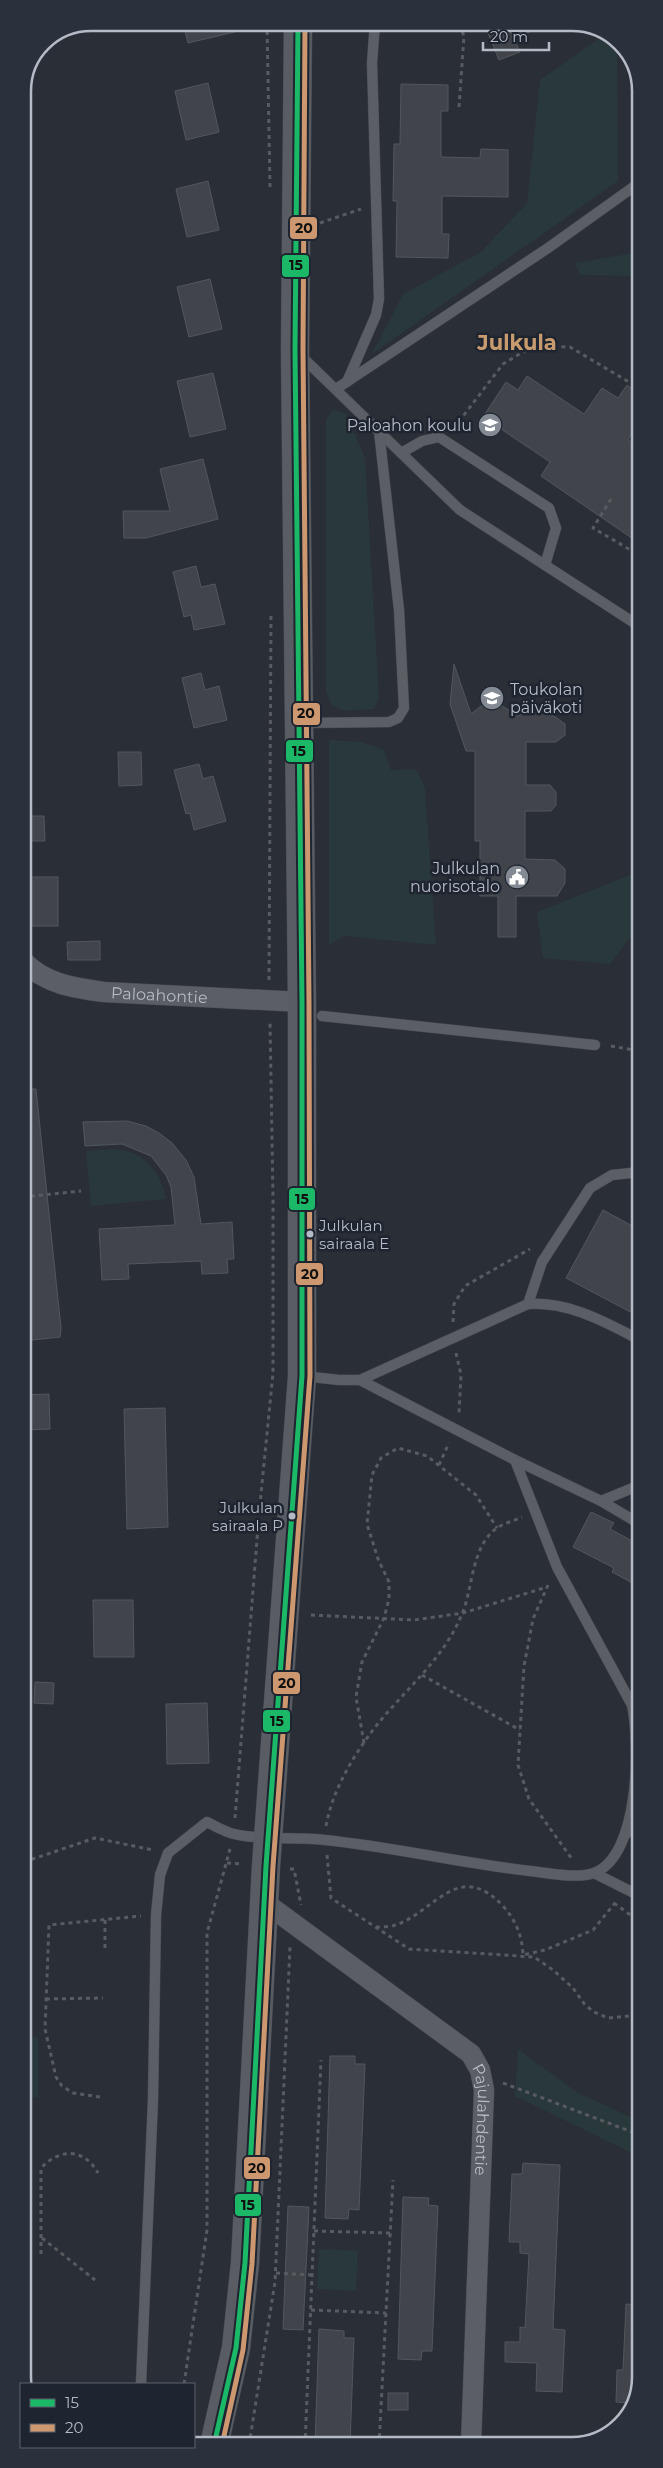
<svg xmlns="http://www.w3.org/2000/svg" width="663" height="2468" font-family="Montserrat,sans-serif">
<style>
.green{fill:#29383b}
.building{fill:#41454b;stroke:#52565d}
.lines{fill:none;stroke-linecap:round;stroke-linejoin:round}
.lane-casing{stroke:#474a4f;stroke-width:11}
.street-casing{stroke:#474a4f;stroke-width:21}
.secondary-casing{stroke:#454950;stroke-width:29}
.path{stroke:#585c61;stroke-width:3;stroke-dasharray:4 4;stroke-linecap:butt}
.lane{stroke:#5b5e64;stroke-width:10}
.street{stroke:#5b5e64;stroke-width:20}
.secondary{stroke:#595c62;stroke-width:28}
.bus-1-casing{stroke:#1f2530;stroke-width:9}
.bus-2-casing{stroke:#1f2530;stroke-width:9}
.bus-1{stroke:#1ab867;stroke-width:5}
.bus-2{stroke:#cd976f;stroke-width:5}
.bus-dot{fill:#b5bbc6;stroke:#1f2530;stroke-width:2}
.labels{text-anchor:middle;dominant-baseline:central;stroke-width:5;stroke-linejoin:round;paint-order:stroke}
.bus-label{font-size:15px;fill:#b5bbc6;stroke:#1f2530;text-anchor:start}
.poi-label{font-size:16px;fill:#b5bbc6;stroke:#1f2530;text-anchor:end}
.street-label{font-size:16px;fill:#b5bbc6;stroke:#1f2530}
.district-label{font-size:21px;font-weight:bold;fill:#c89b6e;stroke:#1f2530}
.rim{fill:none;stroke:#b5bbc6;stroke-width:2.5}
.line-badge{stroke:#1f2530;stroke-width:2}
.pale-badge-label{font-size:14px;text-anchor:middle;font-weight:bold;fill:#111}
</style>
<rect width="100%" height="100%" fill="#2a2e36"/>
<!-- green -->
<g class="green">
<polygon points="600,32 617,40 618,181 372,354 403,294 481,252 527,203 540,80 597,40"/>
<polygon points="639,252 639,276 580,275 575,263"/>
<polygon points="333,410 346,414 365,458 379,698 374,709 345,711 331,705 326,691 326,420"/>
<polygon points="329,740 362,742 384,750 391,770 416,769 425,788 436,945 344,936 329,945"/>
<polygon points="640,868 640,925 610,964 543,958 537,912 635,873"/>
<path d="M113,1149c31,2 47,21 53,50l-75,7 -5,-55z"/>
<rect x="24" y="2037" width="14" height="60"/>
<polygon points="518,2049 578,2093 640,2121 640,2157 515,2096"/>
<polygon points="319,2249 358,2251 356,2291 317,2289"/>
</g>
<!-- building -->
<g class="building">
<polygon points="183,23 242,23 243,30 188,43"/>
<polygon points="484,23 550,23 550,24 514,38 520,52 499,60"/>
<polygon points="208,83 219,132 186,140 175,91"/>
<polygon points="401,84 448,85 448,111 441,111 441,157 480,158 481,149 508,150 508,197 442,196 442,234 449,234 448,258 396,257 397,201 393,201 394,144 400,144"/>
<polygon points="208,181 219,230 187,237 176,189"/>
<polygon points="210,279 222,329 189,337 177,287"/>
<polygon points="213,373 226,429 190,437 177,381"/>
<polygon points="527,376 584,414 602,388 618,398 627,385 639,394 639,422 628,440 639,447 639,543 541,476 550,462 483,417 506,382 518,390"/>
<polygon points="203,459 218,519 146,538 124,538 123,511 170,511 160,469"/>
<polygon points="196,566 201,587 215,584 225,624 194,630 191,615 184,617 173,572"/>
<polygon points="454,664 471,714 486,702 496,702 518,716 529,710 541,710 545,715 554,716 565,724 565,735 556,742 526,742 526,785 550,785 556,792 556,805 551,811 525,811 525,859 555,860 565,869 565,883 557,896 516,896 516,937 498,937 498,896 480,896 480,841 475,841 475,751 466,751 450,704"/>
<polygon points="201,673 205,690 219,686 227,720 194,728 182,678"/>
<polygon points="118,752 141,752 142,785 119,786"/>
<polygon points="199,764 203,779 213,776 226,821 194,830 190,813 186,814 174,770"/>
<polygon points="23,816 44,816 45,841 23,841"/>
<rect x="23" y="877" width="35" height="49"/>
<polygon points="100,941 100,960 68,960 67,942"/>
<polygon points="23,1089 36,1089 61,1328 60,1337 23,1341"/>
<polygon points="127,1121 146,1126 159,1133 172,1143 186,1160 194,1177 201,1224 232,1222 234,1259 227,1259 228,1273 202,1274 201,1261 128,1264 129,1279 102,1280 99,1229 175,1225 171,1187 166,1175 151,1156 122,1144 85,1146 83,1122"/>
<polygon points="603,1210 640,1230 640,1317 566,1278"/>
<polygon points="49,1394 50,1429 23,1430 23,1395"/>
<polygon points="165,1408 168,1527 127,1529 124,1409"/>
<polygon points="591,1512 614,1523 610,1529 640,1545 640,1587 612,1572 614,1568 573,1547"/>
<polygon points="93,1600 133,1600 134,1657 94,1657"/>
<polygon points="35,1682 54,1683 53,1704 34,1703"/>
<polygon points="207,1703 209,1763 167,1764 166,1704"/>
<polygon points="330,2056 355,2056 355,2064 365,2064 359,2210 349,2209 348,2219 325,2218"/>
<polygon points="523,2163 560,2165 553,2329 565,2330 562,2392 536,2391 537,2363 505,2362 505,2342 520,2342 520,2327 525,2328 529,2254 520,2253 520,2242 509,2242 512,2174 522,2174"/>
<polygon points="403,2197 429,2198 428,2205 438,2206 432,2351 422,2351 421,2360 398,2359"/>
<polygon points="288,2206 309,2207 303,2330 283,2329"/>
<polygon points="626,2304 640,2305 640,2377 631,2403 616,2402 617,2370 623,2370"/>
<polygon points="319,2329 344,2331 344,2338 354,2338 350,2444 315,2445"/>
<rect x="388" y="2393" width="20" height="17"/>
</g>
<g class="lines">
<!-- lane casing -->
<g class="lane-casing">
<g id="lane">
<polyline points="299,354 460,510 639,626"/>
<polyline points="347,382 376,315 379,299 372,63 375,23"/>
<polyline points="336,389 548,248 639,183"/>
<polyline points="401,453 422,441 439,437 549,508 556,528 545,565"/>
<polyline points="300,723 389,722 398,718 404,708 399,610 379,431"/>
<polyline points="322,1016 595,1045"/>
<polyline points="528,1304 542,1262 590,1188 612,1175 640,1172"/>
<path d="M303,1376l36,4h21l168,-76c42,-2 75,17 112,36"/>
<polyline points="515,1460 601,1501 640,1524"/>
<polyline points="601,1501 640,1485"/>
<polyline points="626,1834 640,1823"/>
<polyline points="594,1873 640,1896"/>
<path d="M141,2384l12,-285 3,-184 4,-40 8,-22 39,-31c8,4 18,10 27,12 29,7 61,2 91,6 68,7 136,23 205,31 18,2 47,8 64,2 46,-18 46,-128 38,-168l-75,-138 -42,-107 -155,-80"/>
</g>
</g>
<!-- street casing -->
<g class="street-casing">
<g id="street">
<path id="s1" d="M23,961c22,23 51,27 81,31l198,10"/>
<path id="s2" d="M264,1902l207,152 9,16 4,20 -13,354"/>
</g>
</g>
<!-- secondary casing -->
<g class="secondary-casing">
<polyline id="secondary" points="214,2445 236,2348 245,2263 266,1866 302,1376 302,1002 295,349 298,23"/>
</g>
<!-- path -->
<g class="path">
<polyline points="267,23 270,187"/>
<polyline points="459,107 464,36 459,23"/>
<polyline points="320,223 361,209"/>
<polyline points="454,428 503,364 533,346 570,347 639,388"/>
<polyline points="611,499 593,528 639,555"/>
<polyline points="269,980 271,613"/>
<polyline points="611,1046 640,1051"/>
<polyline points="23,1197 81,1191"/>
<polyline points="453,1322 454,1304 465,1286 530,1249"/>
<polyline points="456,1353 461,1375 459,1413"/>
<polyline points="439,1465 449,1443"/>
<polyline points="548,1585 533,1619 524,1666 518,1765 529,1799 572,1859"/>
<polyline points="311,1615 414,1620 463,1613 547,1587"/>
<polyline points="422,1675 520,1730"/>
<polyline points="364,1743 356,1697 362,1662 384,1618 389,1599 389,1582 378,1559 367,1524 372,1475 381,1458 398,1448 427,1456 476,1495 497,1528"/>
<polyline points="235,1818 259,1514 273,1373 273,1197 270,1021"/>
<path d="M326,1826c6,-33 24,-65 44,-92 30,-41 72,-71 92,-120 11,-25 9,-68 35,-86 7,-5 17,-7 25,-11"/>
<polyline points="327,1855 331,1898 409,1949 534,1957 553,1970 573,1988 585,2005 594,2012 608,2018 640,2015"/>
<polyline points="24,1862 95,1838 153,1850"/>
<polyline points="227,1863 241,1864"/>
<polyline points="290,1869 294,1869 301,1905"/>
<polyline points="614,1903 640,1922"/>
<path d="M376,1927c6,0 14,0 20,-2 39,-14 63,-66 107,-19 13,15 19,29 20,49l22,-5 48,-20 22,-27"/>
<polyline points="105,1948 105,1920"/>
<polyline points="46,1999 103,1998"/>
<polyline points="503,2083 640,2135"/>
<polyline points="100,2097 73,2093 62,2086 56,2077 45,2029 49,1925 141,1916"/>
<polyline points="314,2231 390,2233"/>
<polyline points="42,2238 95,2280"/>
<path d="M41,2254v-86c19,-20 43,-20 57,5"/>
<polyline points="276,2273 312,2275"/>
<polyline points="311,2310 386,2313"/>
<polyline points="184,2384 207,2230 207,1933 230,1849"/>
<polyline points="249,2445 275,2282 290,1947"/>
<polyline points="305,2445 321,2060"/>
<polyline points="379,2445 393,2180"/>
</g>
<!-- lane -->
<use href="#lane" class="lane"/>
<!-- street -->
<use href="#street" class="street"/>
<!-- secondary -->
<use href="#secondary" class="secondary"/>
<!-- bus-1 casing -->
<g class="bus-1-casing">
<polyline id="bus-1" points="214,2445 236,2348 245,2263 266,1866 302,1376 302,1002 295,349 298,23"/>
</g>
<!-- bus-2 casing -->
<g class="bus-2-casing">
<polyline id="bus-2" points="222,2445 243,2350 252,2264 273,1866 310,1376 309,1002 303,349 305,23"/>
</g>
<!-- bus-1 -->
<use href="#bus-1" class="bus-1"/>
<!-- bus-2 -->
<use href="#bus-2" class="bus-2"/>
</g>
<!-- icons -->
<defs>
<g id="school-disc" transform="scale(1.25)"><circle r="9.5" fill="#848a94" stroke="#1f2530"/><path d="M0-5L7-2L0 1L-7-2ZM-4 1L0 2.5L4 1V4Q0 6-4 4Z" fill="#fff"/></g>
<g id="civic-disc" transform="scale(1.25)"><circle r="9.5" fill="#848a94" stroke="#1f2530"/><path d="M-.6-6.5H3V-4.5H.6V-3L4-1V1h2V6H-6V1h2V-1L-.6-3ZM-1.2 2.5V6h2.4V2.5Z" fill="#fff"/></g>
</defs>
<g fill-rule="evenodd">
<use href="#school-disc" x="490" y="425"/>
<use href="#school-disc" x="492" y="698"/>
<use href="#civic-disc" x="517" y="877"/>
</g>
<!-- markers -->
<g class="bus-dot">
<circle cx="310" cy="1234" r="4.5"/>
<circle cx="292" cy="1516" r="4.5"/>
</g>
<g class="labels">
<!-- bus labels -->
<g class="bus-label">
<text x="319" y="1225">Julkulan<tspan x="319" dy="18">sairaala E</tspan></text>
<text x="283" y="1507" text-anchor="end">Julkulan<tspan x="283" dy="18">sairaala P</tspan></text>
</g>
<!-- poi labels -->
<g class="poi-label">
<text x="472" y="425">Paloahon koulu</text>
<text x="510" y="689" text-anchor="start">Toukolan<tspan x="510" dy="18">päiväkoti</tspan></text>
<text x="500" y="868">Julkulan<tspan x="500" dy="18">nuorisotalo</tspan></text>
</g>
<!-- street labels -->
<g class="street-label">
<text stroke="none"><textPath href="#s1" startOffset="144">Paloahontie</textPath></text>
<text stroke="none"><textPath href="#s2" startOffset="325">Pajulahdentie</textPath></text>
</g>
<!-- district labels -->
<g class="district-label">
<text x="517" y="342">Julkula</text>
</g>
</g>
<!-- crop -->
<path d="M0 0H663V2468H0ZM91 31H572A60 60 0 0 1 632 91V2377A60 60 0 0 1 572 2437H91A60 60 0 0 1 31 2377V91A60 60 0 0 1 91 31Z" fill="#2b313c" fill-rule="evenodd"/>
<path class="rim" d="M91 31H572A60 60 0 0 1 632 91V2377A60 60 0 0 1 572 2437H91A60 60 0 0 1 31 2377V91A60 60 0 0 1 91 31Z"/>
<g class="line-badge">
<rect x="289" y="216" width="29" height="24" rx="5" fill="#cd976f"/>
<rect x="281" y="254" width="29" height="24" rx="5" fill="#1ab867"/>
<rect x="292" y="702" width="29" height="24" rx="5" fill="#cd976f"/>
<rect x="285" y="739" width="29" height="24" rx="5" fill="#1ab867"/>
<rect x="288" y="1187" width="28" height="24" rx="5" fill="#1ab867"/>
<rect x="295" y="1262" width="29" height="24" rx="5" fill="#cd976f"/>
<rect x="272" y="1671" width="29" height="24" rx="5" fill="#cd976f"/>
<rect x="262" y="1709" width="29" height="24" rx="5" fill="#1ab867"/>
<rect x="243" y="2156" width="28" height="24" rx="5" fill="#cd976f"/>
<rect x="234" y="2193" width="28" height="24" rx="5" fill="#1ab867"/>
</g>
<g class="pale-badge-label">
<text x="304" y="233">20</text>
<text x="296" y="270">15</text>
<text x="306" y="718">20</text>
<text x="299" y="756">15</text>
<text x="302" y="1204">15</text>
<text x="310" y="1279">20</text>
<text x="287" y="1688">20</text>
<text x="277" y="1726">15</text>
<text x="257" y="2173">20</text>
<text x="248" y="2210">15</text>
</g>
<!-- legend -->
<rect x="20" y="2383" width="175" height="65" fill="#1f2530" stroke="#5b616c"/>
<rect x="30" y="2399" width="25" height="8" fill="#1ab867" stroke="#5b616c"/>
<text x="65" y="2408" font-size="15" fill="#b5bbc6">15</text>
<rect x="30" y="2424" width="25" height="8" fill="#cd976f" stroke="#5b616c"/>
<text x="65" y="2433" font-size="15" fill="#b5bbc6">20</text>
<!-- scale -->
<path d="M483 42v8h66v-8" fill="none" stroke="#b5bbc6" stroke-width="2.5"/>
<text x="490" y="42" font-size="15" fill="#b5bbc6" stroke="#1f2530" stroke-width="4" paint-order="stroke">20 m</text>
</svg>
